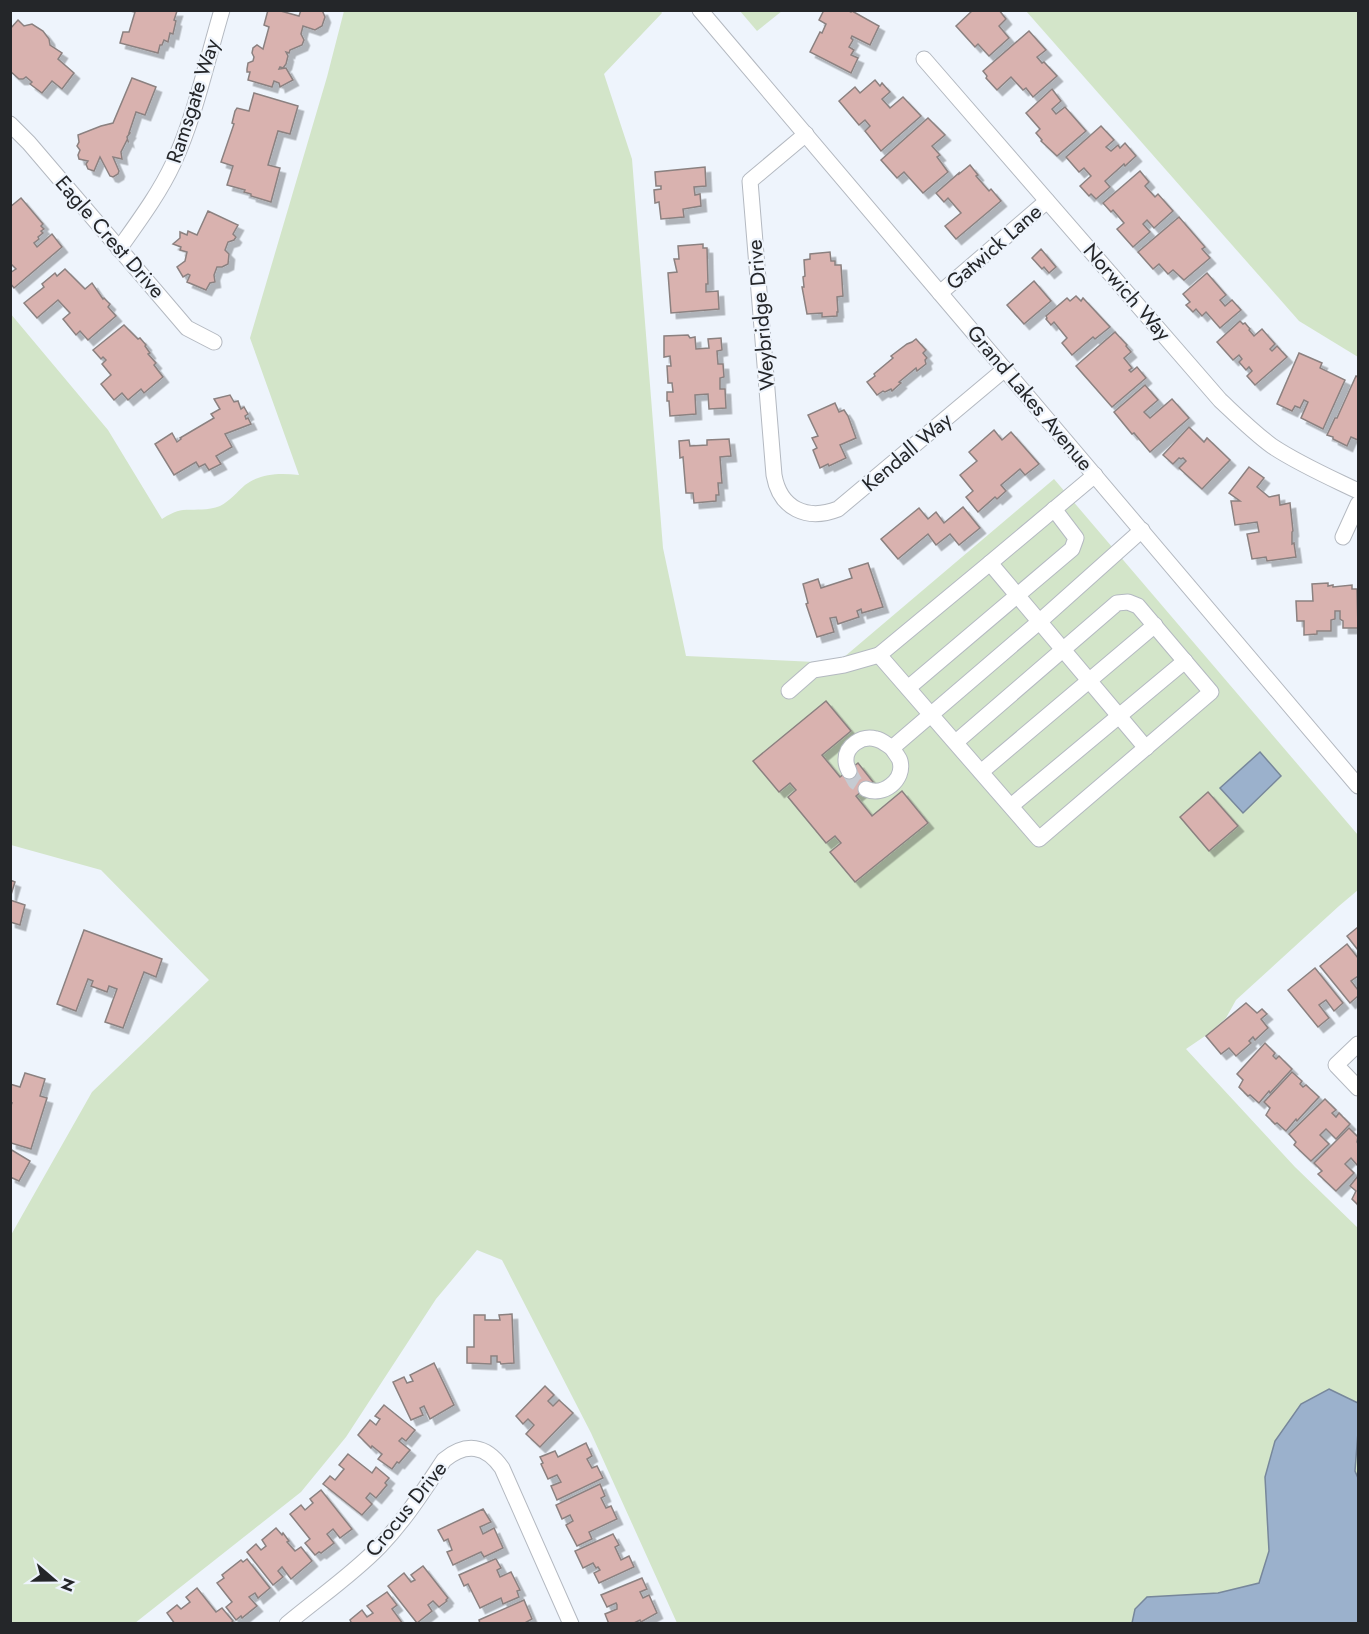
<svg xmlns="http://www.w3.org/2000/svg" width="1369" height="1634" font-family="Jost,sans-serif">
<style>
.green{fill:#d3e5c9}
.water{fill:#9bb1cc;stroke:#77879b;stroke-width:1.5}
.building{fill:#d9b2af;stroke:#8b8180;stroke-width:1.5;filter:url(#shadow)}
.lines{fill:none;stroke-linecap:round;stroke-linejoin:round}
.minor-tunnel{stroke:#c6cbd2;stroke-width:15;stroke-dasharray:15 8;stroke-linecap:butt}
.minor-casing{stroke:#b4b9c1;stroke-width:17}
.minor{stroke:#fff;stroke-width:15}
.labels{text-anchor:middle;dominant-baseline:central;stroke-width:4.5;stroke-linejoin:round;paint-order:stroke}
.street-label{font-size:21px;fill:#242629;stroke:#eef4fc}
</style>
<defs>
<filter id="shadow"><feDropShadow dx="5.5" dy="5.5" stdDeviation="0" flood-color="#0004"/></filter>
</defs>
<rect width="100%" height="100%" fill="#eef4fc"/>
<!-- green -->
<g class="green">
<path d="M660,10l2,3 -58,61 28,85 31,389 23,108 151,7 217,-184 304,356v55l-19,16 -103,94 -10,18 -18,16 -22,15 109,118 63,61v395h-681l-86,-190 -89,-173 -25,-10 -41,49 -90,138 -45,55 -166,131h-124v-388l81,-143 117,-112 -108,-110 -90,-25 -1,-532 98,117 54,89c6,-4 13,-8 21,-9 12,-1 25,1 37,-4 10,-5 17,-14 25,-21 16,-12 35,-12 54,-10l-49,-137 77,-261 17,-66z"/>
<polygon points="740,11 782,11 757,31"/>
<polygon points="1026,11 1358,11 1358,357 1299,321"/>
</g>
<!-- water -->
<g class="water">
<polygon points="1260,752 1281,776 1243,813 1220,788"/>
<polygon points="1329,1389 1358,1403 1358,1432 1355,1471 1358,1478 1358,1623 1132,1623 1135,1609 1147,1597 1218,1593 1259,1583 1269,1551 1265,1477 1275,1441 1301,1404"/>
</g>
<!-- building -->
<g class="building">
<polygon points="268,10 277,10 299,16 301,10 322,10 325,17 322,26 315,30 303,26 301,34 304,40 302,45 290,50 289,53 286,52 288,56 286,64 283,68 280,67 279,69 286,68 293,80 280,87 279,83 274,81 272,87 248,80 250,72 247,72 247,69 248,63 253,61 254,57 252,53 253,48 257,45 263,49 269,27 264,25"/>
<polygon points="824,10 847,10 851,12 852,11 879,26 870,45 852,36 851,38 853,40 849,47 854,50 851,55 858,58 851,73 810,52 820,32 822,33 826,24 819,20"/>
<polygon points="973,10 999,10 1006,19 999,26 1009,38 989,56 978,44 975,47 956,26"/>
<polygon points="130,11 177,11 174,20 176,21 173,34 170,33 168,42 164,40 162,45 160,45 158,53 120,43 123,32 129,32 135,12"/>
<polygon points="18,20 24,26 32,24 43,31 49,39 50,45 62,53 58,59 74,73 62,89 52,81 42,93 30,84 32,82 26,77 23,79 19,79 10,71 10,29"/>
<polygon points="1029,31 1046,50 1037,57 1042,63 1044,62 1057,76 1033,97 1026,88 1023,90 1011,77 997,90 986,78 987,76 983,71"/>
<polygon points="132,78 156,87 145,115 136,112 129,133 130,133 127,137 128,141 127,140 121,152 122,159 113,157 119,171 118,174 113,177 110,176 100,157 94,171 88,169 86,164 88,161 79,159 78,155 80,150 77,146 79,142 78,135 101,126 113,123"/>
<polygon points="875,80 880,86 882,83 890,92 882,99 890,108 903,97 921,116 881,151 865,131 870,126 865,120 859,125 839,101 855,87 860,93"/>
<polygon points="1052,89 1061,101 1052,109 1056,114 1065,107 1086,131 1057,156 1041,141 1042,140 1036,133 1040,129 1026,113"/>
<polygon points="254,93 298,106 290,134 278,131 268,165 280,168 271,202 251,196 251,194 244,192 245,190 227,185 233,166 221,162 234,124 232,123 235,111 237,108 249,111"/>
<polygon points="928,118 945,135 932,146 940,155 937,157 948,172 923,193 904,172 897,178 881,160"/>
<polygon points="1101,126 1114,140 1106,147 1111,151 1118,145 1120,148 1125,143 1136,156 1125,166 1124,164 1105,181 1110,187 1096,199 1091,194 1089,196 1080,186 1091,176 1084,168 1079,172 1066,157"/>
<polygon points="970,165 978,175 976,176 989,191 991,189 1001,201 956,239 945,226 961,213 948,198 944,202 936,193 959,173 959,174"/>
<polygon points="705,167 706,186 694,187 695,195 700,194 701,206 683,209 684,217 661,219 659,202 655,203 654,190 661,189 661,186 656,186 655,172"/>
<polygon points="1140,171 1149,182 1145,186 1155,197 1158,194 1173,211 1154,228 1147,220 1143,224 1150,232 1133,247 1117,229 1124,223 1113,210 1111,212 1103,203"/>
<polygon points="21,198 43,224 41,226 44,229 41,231 43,233 38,237 39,239 34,243 37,247 52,234 62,247 14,288 10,283 10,273 16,269 10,263 10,207"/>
<polygon points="208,211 238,225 233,234 236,237 234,240 228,242 225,250 229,254 228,264 222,267 217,267 214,275 215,282 210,283 206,290 187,282 190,275 188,274 183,277 177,267 185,261 187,252 180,250 181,247 173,244 180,238 180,232 187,235 188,231 197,235"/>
<polygon points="1179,217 1205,247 1202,249 1210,258 1184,280 1173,270 1168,274 1159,264 1153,269 1138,252"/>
<polygon points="703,244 703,248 707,248 708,284 706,284 706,292 718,291 719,309 671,313 668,273 677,272 674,259 679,259 678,246"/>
<polygon points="1041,249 1056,267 1049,273 1044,267 1042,269 1032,258"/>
<polygon points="830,252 831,261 835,261 835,265 841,265 843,296 837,297 838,312 837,312 837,316 822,317 822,313 807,314 802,287 804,287 803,277 805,276 804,260 810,259 810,254"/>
<polygon points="65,269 85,289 92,283 103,299 104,298 110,304 108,307 116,316 88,340 80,331 76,335 63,319 70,313 58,300 37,318 24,303 44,287 42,284 55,273 57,276"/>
<polygon points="1207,273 1226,295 1220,300 1225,306 1232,300 1241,310 1220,328 1206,312 1202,316 1196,309 1193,312 1186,305 1190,302 1183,294"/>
<polygon points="1034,281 1051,301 1024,324 1007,305"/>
<polygon points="1076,296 1081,301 1083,298 1110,327 1095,339 1093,337 1072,355 1062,343 1067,338 1054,322 1051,325 1046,319 1047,318 1046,316 1067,298 1070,301"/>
<polygon points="1240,321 1243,324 1245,323 1250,329 1249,330 1254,336 1262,329 1275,344 1270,349 1272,351 1277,346 1287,357 1255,385 1247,376 1252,371 1249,367 1246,370 1239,362 1242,359 1239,355 1233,360 1217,342"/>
<polygon points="124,325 138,339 140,338 146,345 145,346 150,353 148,354 156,363 154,365 163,377 144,393 141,389 128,400 122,393 114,400 101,384 111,375 102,364 106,360 103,357 101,359 93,350"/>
<polygon points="1115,332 1127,345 1126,346 1131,352 1124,358 1132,368 1129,370 1131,372 1137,367 1146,378 1112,407 1076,366"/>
<polygon points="688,335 690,338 695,337 696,349 709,348 708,339 721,338 722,350 717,351 718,364 723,364 724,377 720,378 720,389 725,389 726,408 709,409 708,394 695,395 696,414 670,416 669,401 667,401 667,392 673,392 672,383 668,383 667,366 671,366 670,356 664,357 664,336"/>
<polygon points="916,339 926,350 923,353 927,358 925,360 926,364 917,371 916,368 899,382 901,383 892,391 891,389 885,392 883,391 877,395 867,382 875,376 874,374 893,358 891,356 907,344 912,342"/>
<polygon points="1299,353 1322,363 1320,368 1345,380 1323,429 1301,418 1308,402 1304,400 1300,408 1295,406 1292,411 1277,404"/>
<polygon points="1356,376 1358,377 1358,440 1351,437 1347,446 1333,439 1333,437 1327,435 1335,418 1337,418"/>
<polygon points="1145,385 1158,400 1144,412 1150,418 1172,399 1189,418 1150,452 1134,433 1132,434 1114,412"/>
<polygon points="230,395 234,402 238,401 241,409 244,407 248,414 245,416 246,419 248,418 251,424 225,434 232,447 216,456 221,464 209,470 205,464 199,467 196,462 174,475 155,444 172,433 177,442 181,439 180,438 214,418 211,414 220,409 214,399"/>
<polygon points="835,403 839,412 844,410 848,416 856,438 840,445 846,458 829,466 828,464 820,468 813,450 817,448 812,438 818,436 808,415"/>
<polygon points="1189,427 1204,442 1207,438 1230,460 1202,489 1179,468 1186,461 1183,458 1181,459 1179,458 1173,464 1163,455"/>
<polygon points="994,430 1002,440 1011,432 1039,464 1025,475 1020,469 1001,485 1006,491 997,499 995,497 978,512 966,497 973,491 960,475 977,461 969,452"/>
<polygon points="729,439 731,456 720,457 722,483 718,483 719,495 716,495 716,501 694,503 693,493 686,493 683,457 680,458 679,441 689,440 690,446 707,445 707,440"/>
<polygon points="1249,467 1264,478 1257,487 1269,497 1279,495 1280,505 1290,503 1293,531 1292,532 1292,544 1294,543 1296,557 1267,561 1266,557 1252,559 1247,534 1259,532 1257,522 1235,525 1231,501 1240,501 1229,493"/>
<polygon points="963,507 980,528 959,545 950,534 936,545 928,534 898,559 881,539 919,508 928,519 936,512 944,523"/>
<polygon points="868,563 883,607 862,613 861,609 857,611 859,617 838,624 836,617 830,618 834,632 817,637 806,604 808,603 803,584 818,579 821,588 852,578 849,569"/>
<polygon points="1328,583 1328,586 1333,585 1333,587 1352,585 1352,589 1357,589 1358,628 1343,628 1343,621 1340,619 1340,611 1335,611 1335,619 1331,620 1331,631 1317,631 1317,634 1304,635 1304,621 1297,621 1296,601 1313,601 1312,584"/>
<polygon points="826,701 851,731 822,755 840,777 858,763 873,782 856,796 872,816 902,791 928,823 855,882 830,852 841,843 835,836 826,843 788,797 796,790 790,783 779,792 753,761"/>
<polygon points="1208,792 1238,826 1209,851 1180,817"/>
<polygon points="10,880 15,882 10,898"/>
<polygon points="10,900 25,905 20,925 10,922"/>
<polygon points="1358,927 1358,950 1347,936"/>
<polygon points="84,930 162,959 156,977 144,972 123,1028 105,1022 117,989 109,986 107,992 91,986 93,981 88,979 76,1011 57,1004"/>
<polygon points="1347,944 1358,958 1358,976 1351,981 1358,990 1358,996 1350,1003 1320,966"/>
<polygon points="1315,968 1343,1003 1334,1011 1326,1000 1319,1005 1329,1018 1318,1027 1288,990"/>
<polygon points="1246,1003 1257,1013 1262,1009 1267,1014 1261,1019 1268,1028 1255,1040 1253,1037 1249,1041 1251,1043 1236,1056 1229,1048 1221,1054 1206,1036"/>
<polygon points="1265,1043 1275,1053 1273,1056 1276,1059 1279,1056 1292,1069 1270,1093 1269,1091 1259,1103 1250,1095 1248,1096 1239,1087 1243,1080 1237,1074"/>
<polygon points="1292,1072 1302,1081 1300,1084 1303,1087 1306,1085 1319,1097 1297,1121 1296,1119 1286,1131 1277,1123 1275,1124 1266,1115 1270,1108 1264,1102"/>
<polygon points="25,1073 45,1079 40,1096 47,1098 31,1149 11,1143 10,1108 12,1103 10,1103 10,1084 20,1087"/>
<polygon points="1325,1099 1336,1110 1332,1113 1336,1117 1339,1113 1350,1124 1336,1139 1326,1129 1320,1135 1329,1144 1311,1161 1294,1145 1296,1142 1289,1134"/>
<polygon points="1349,1128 1358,1137 1357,1142 1358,1144 1358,1166 1351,1158 1345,1164 1354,1173 1336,1191 1318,1174 1322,1171 1314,1163"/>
<polygon points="10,1149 30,1161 19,1181 10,1177"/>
<polygon points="1358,1176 1358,1205 1352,1199 1356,1191 1350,1186"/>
<polygon points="512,1314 514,1363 501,1364 500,1362 497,1362 497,1356 491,1356 491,1364 467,1363 467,1347 474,1347 474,1315 485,1315 485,1320 500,1320 499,1315"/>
<polygon points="434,1363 454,1405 430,1419 424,1406 420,1408 423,1415 411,1420 393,1382 404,1377 407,1383 413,1381 410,1375"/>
<polygon points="545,1386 554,1395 548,1401 553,1406 559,1400 573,1413 540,1447 526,1434 534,1425 528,1419 523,1424 516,1416"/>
<polygon points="384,1405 415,1430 406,1441 402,1438 399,1441 410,1450 399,1463 397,1462 392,1469 378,1459 382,1454 372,1446 371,1448 358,1435 370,1420 376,1425 380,1419 375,1416"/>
<polygon points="586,1443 592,1456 587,1459 592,1468 597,1466 603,1478 557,1500 551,1486 561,1482 557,1475 548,1479 541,1464 543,1463 540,1457 555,1451 558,1457"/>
<polygon points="348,1454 372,1473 376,1467 389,1478 385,1483 387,1485 376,1498 370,1493 366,1498 372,1504 362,1515 323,1484 330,1476 335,1480 344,1469 339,1465"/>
<polygon points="600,1484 605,1496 601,1498 606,1508 611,1506 617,1519 589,1532 592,1539 577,1546 566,1525 573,1521 570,1515 562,1519 556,1505"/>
<polygon points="321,1490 352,1529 340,1538 333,1529 327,1534 334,1543 321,1553 319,1552 315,1555 305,1543 310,1539 290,1514 301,1505 305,1510 313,1503 310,1499"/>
<polygon points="483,1509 491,1522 480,1527 483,1534 494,1528 503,1548 484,1557 481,1552 453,1565 447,1552 452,1550 448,1539 444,1541 438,1530"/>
<polygon points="276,1528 282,1535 283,1533 289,1541 287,1542 295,1551 301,1547 312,1561 291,1579 282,1567 278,1571 283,1577 273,1585 247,1552 256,1544 261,1550 266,1546 262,1540"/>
<polygon points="613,1534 619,1545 615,1547 621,1560 629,1556 634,1567 599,1583 594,1573 600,1570 598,1567 596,1568 593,1563 583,1568 575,1551"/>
<polygon points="247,1559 270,1588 258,1598 255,1593 249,1597 257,1606 242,1618 241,1616 236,1620 226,1607 232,1602 217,1583 224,1578 222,1575 241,1560 243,1562"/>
<polygon points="495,1559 496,1559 501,1568 497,1570 500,1577 511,1572 520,1590 517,1591 519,1597 503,1604 501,1598 480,1608 468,1584 464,1586 459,1575"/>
<polygon points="423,1566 448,1598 446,1600 447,1601 439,1607 433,1601 428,1605 432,1611 417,1623 388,1586 404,1573 411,1582 415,1580 411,1575"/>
<polygon points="642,1578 647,1589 640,1592 643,1598 649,1595 657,1613 641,1622 640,1620 632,1624 609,1624 605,1614 617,1609 617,1605 616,1603 607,1607 601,1595"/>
<polygon points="197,1588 216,1612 222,1608 233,1621 230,1624 175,1624 167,1613 177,1605 181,1609 190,1602 186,1597"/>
<polygon points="387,1592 397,1605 392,1609 403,1624 352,1624 350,1620 362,1610 367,1617 373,1613 367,1606"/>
<polygon points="524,1600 532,1619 523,1624 480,1624 479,1620"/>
</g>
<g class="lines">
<!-- minor-tunnel -->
<polyline class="minor-tunnel" points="849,771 855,782 866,789"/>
<!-- minor casing -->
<g class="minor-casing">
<g id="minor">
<polyline points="700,10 1358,786"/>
<path d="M924,59l296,341c17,16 33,32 52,46 27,18 57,31 86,45"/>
<polyline points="10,124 29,143 187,328 214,342"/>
<path d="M806,134l-56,47 24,294c6,34 33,46 64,34l167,-140"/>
<path d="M119,249c19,-27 40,-55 54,-85 22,-47 34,-104 49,-154"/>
<polyline points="940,293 1047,201"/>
<polyline points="1095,475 990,563 1146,748"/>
<polyline points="1343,537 1358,504"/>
<polyline points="908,688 1072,549 1076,538 1054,509"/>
<polyline points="789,691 813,670 844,665 879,655"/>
<polyline points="956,742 1117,603 1128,602 1138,606 1211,692 1039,839 879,655 990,563"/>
<path d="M849,771c-1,-2 -3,-8 -3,-10 -1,-15 16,-26 30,-22 6,1 11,6 16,9"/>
<polyline points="981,772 1155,625"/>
<path d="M866,789c17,8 39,-9 34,-28 -1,-4 -6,-9 -8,-13l147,-126 103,-92"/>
<polyline points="1011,806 1185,661"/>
<polyline points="1358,1044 1336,1065 1358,1088"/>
<path d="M287,1624c31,-26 65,-49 93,-78 25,-26 44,-56 64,-86 22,-18 42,-15 58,8l69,156"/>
</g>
</g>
<!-- minor -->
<use href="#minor" class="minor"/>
</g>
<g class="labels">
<!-- street labels -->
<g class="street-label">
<text transform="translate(193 101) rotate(-72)">Ramsgate Way</text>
<text transform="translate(110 237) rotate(49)">Eagle Crest Drive</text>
<text transform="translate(994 247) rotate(-41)">Gatwick Lane</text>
<text transform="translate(1127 292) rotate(49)">Norwich Way</text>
<text transform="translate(761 315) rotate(-95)">Weybridge Drive</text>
<text transform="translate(1030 398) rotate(50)">Grand Lakes Avenue</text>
<text transform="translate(907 452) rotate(-40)">Kendall Way</text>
<text transform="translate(406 1509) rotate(-51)">Crocus Drive</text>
</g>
</g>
<!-- border -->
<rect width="1369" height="1634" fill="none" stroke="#242629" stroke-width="24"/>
<!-- north arrow -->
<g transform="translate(54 1580) rotate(110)" stroke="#eef4fc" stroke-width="4.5" paint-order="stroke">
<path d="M0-4.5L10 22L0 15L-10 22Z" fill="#242629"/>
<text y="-9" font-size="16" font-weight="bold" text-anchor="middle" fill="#242629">N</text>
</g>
</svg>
